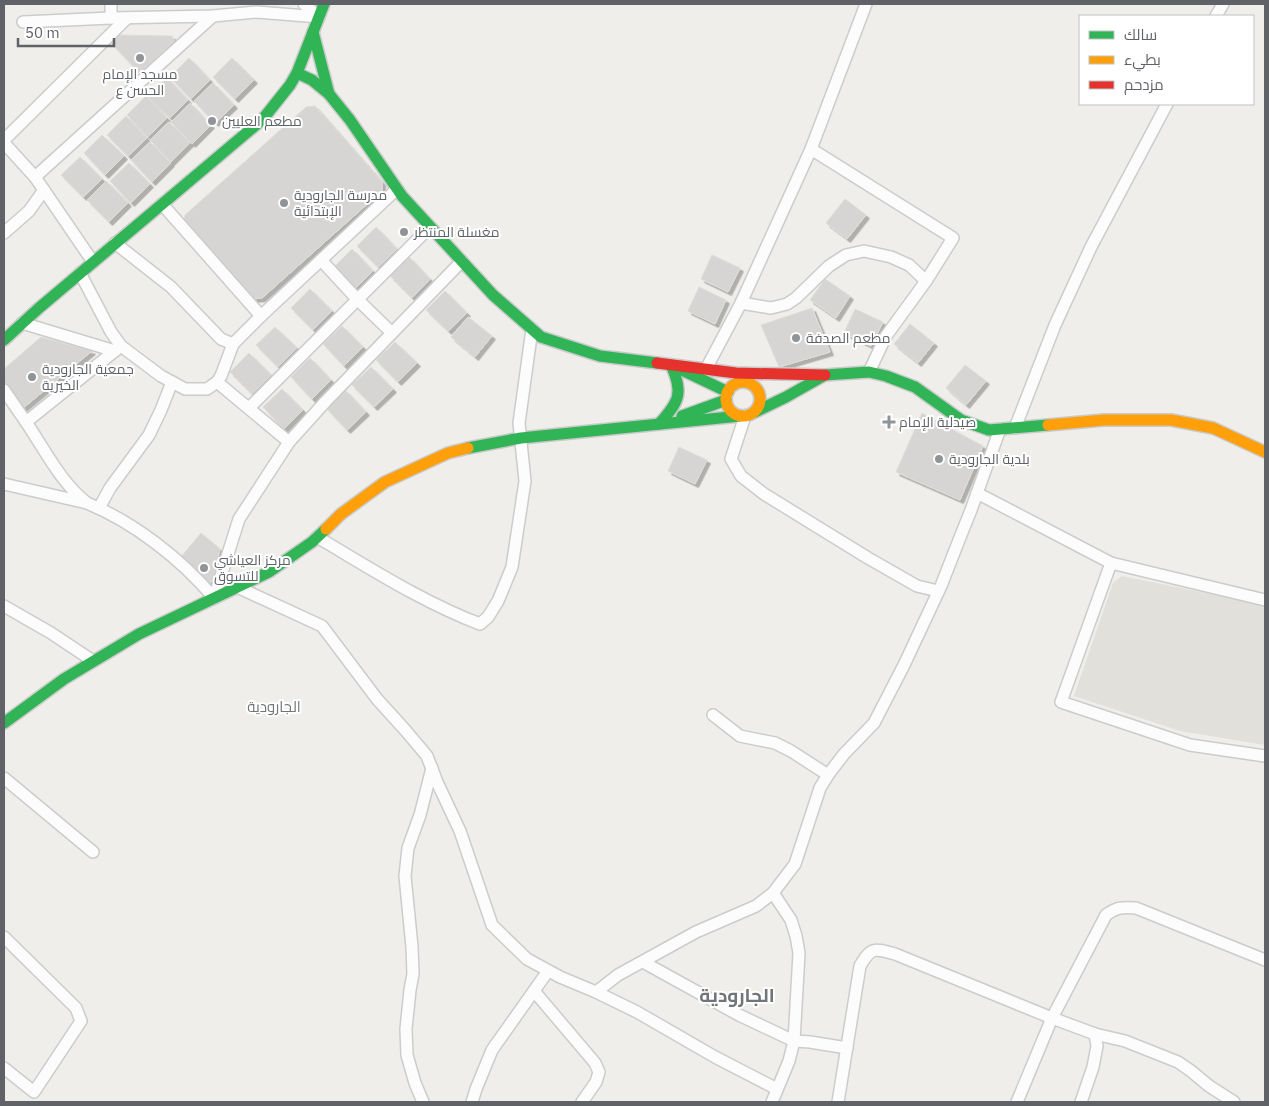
<svg xmlns="http://www.w3.org/2000/svg" width="1269" height="1106" font-family="'IBM Plex Sans',Cairo,sans-serif">
<style>
.education{fill:#e2e0da}
.building{fill:#d6d5d3;stroke:#deddd9;filter:url(#shadow)}
.lines{fill:none;stroke-linecap:round;stroke-linejoin:round}
.street-casing{stroke:#cbcccc;stroke-width:14}
.fast-casing{stroke:#cacacb;stroke-width:14}
.slow-casing{stroke:#cacacb;stroke-width:14}
.jam-casing{stroke:#cacacb;stroke-width:14}
.street{stroke:#fdfcfc;stroke-width:11}
.fast{stroke:#30b455;stroke-width:11}
.slow{stroke:#ff9f0a;stroke-width:11}
.jam{stroke:#e5322d;stroke-width:11}
.poi-dot{fill:#919496;stroke:#fff;stroke-width:2}
.labels{text-anchor:middle;dominant-baseline:central;stroke-width:4;stroke-linejoin:round;paint-order:stroke}
.poi-label{font-size:14px;fill:#5f6368;stroke:#fff;text-anchor:start}
.neighbourhood-label{font-size:15px;fill:#70757a;stroke:#fff}
.district-label{font-size:19px;font-weight:bold;fill:#70757a;stroke:#fff}
</style>
<defs>
<filter id="shadow"><feDropShadow dx="3.5" dy="3.5" stdDeviation="0" flood-color="#0004"/></filter>
</defs>
<rect width="100%" height="100%" fill="#efeeea"/>
<!-- education -->
<polygon class="education" points="1122,576 1265,605 1265,745 1180,731 1074,696 1113,583"/>
<!-- building -->
<g class="building">
<polygon points="119,35 172,36 174,41 140,73 111,43"/>
<polygon points="189,58 210,80 191,99 170,77"/>
<polygon points="232,58 254,80 235,99 213,77"/>
<polygon points="167,78 188,100 170,118 148,97"/>
<polygon points="213,83 234,105 215,123 194,101"/>
<polygon points="146,96 167,118 148,137 127,115"/>
<polygon points="190,103 211,125 192,144 171,122"/>
<polygon points="315,106 382,182 382,191 262,298 253,299 184,220 185,215 306,107"/>
<polygon points="126,116 147,138 128,156 107,135"/>
<polygon points="169,122 190,143 171,162 150,140"/>
<polygon points="102,135 124,156 105,175 84,153"/>
<polygon points="150,142 171,163 152,182 131,160"/>
<polygon points="80,157 102,179 83,197 61,175"/>
<polygon points="129,163 150,184 131,203 110,181"/>
<polygon points="106,181 128,203 109,222 87,200"/>
<polygon points="845,199 866,215 847,239 826,223"/>
<polygon points="376,227 397,249 378,267 357,246"/>
<polygon points="352,249 373,271 355,289 333,268"/>
<polygon points="712,255 740,268 728,292 701,279"/>
<polygon points="409,257 430,279 412,298 390,276"/>
<polygon points="825,279 850,296 836,318 810,300"/>
<polygon points="699,287 726,300 715,324 688,311"/>
<polygon points="310,289 332,311 313,330 291,308"/>
<polygon points="445,291 467,313 448,331 426,310"/>
<polygon points="812,308 830,352 779,367 761,325"/>
<polygon points="855,309 883,322 871,346 844,333"/>
<polygon points="468,317 492,336 475,357 451,337"/>
<polygon points="910,324 934,343 918,363 894,344"/>
<polygon points="342,326 363,347 344,366 323,344"/>
<polygon points="275,327 297,348 278,367 256,345"/>
<polygon points="41,337 92,351 22,409 4,385 4,369"/>
<polygon points="395,342 417,363 398,382 376,360"/>
<polygon points="249,353 271,375 252,394 230,372"/>
<polygon points="310,358 331,380 312,399 291,377"/>
<polygon points="965,365 986,381 966,405 946,388"/>
<polygon points="371,367 393,389 374,407 352,385"/>
<polygon points="282,389 303,410 284,429 263,407"/>
<polygon points="345,390 366,412 347,430 326,408"/>
<polygon points="922,413 983,446 960,500 896,472"/>
<polygon points="679,447 707,460 695,484 668,471"/>
<polygon points="201,533 220,549 213,579 210,583 181,557"/>
</g>
<g class="lines">
<!-- street casing -->
<g class="street-casing">
<g id="street">
<polyline points="111,4 111,18 213,16 257,12 319,17"/>
<polyline points="304,4 319,17"/>
<polyline points="1216,16 1223,4"/>
<polyline points="23,22 111,18"/>
<polyline points="4,140 126,19"/>
<polyline points="4,143 35,177 93,262"/>
<polyline points="811,149 866,4"/>
<polyline points="35,177 213,16"/>
<polyline points="162,204 261,316 397,189"/>
<polyline points="4,233 29,211 44,190"/>
<polyline points="115,243 171,287 221,339 233,344 261,316"/>
<polyline points="321,260 357,299 392,333"/>
<polyline points="80,273 111,332 121,346 161,376 185,389 207,389 217,382 221,376 233,344"/>
<polyline points="741,303 811,149 953,238 926,281"/>
<polyline points="22,323 115,351"/>
<polyline points="706,369 741,303 771,308 787,304 796,298 829,266 846,255 864,251 891,257 909,265 926,281 886,336 869,372"/>
<polyline points="217,382 289,442"/>
<polyline points="4,390 26,422 121,346"/>
<polyline points="249,408 430,227"/>
<polyline points="745,416 731,459 741,476 764,494 868,558 917,586 938,591"/>
<polyline points="1015,428 1055,325 1091,247 1167,104"/>
<path d="M4,484l83,19c-26,-20 -42,-53 -61,-81"/>
<polyline points="977,493 1111,563 1061,702 1190,745 1265,756"/>
<path d="M87,503c48,20 94,56 127,95"/>
<polyline points="99,508 110,488 149,435 161,410 172,382"/>
<path d="M317,537c53,31 105,65 163,87l8,-7 10,-16 14,-34 13,-86 -6,-58 13,-94"/>
<polyline points="1111,563 1265,600"/>
<polyline points="237,587 322,626 377,699 406,731 427,756 437,782 460,831 492,925 527,959 560,977 596,992 618,975 696,932 756,906 773,893 795,864 820,788 828,775 844,754 874,723 904,665 941,586 959,540 971,510 1000,429"/>
<polyline points="214,598 239,519 289,442 326,401 462,261"/>
<polyline points="4,606 51,633 93,661"/>
<polyline points="713,715 740,736 775,743 791,751 828,775"/>
<polyline points="4,778 93,852"/>
<polyline points="773,893 791,920 796,936 799,953 794,1041 810,1042 847,1048"/>
<polyline points="4,937 76,1008 81,1021 34,1092 4,1068"/>
<polyline points="643,962 739,1015 794,1041 789,1061 772,1102"/>
<polyline points="534,991 595,1063 599,1072 596,1082 582,1102"/>
<polyline points="596,992 637,1012 715,1057 777,1089"/>
<polyline points="423,1102 415,1083 407,1055 406,1029 410,990 413,974 412,947 405,876 408,848 420,815 432,768"/>
<polyline points="472,1102 476,1089 492,1050 548,971"/>
<path d="M838,1102l22,-136c11,-19 14,-18 35,-12l157,64 43,16 30,7 53,21 13,9 18,15 25,16"/>
<path d="M1017,1102l35,-84 54,-103c11,-8 16,-8 30,-7l129,52"/>
<polyline points="1081,1102 1093,1067 1097,1046 1095,1034"/>
</g>
</g>
<!-- fast casing -->
<g class="fast-casing">
<g id="fast">
<polyline points="313,32 329,94"/>
<polyline points="297,73 312,80 329,94 350,120 402,196 493,295 541,337 600,356 657,363"/>
<polyline points="4,340 39,308 263,119 290,85 297,73 324,4"/>
<polyline points="684,371 728,392"/>
<polyline points="755,412 786,397 825,375 869,372 886,376 915,387 961,420 989,430 1048,425"/>
<polyline points="682,416 726,400"/>
<path d="M659,424c20,-22 25,-31 12,-59"/>
<polyline points="468,448 521,438 740,416"/>
<polyline points="4,723 64,679 139,634 269,572 312,542 326,529"/>
</g>
</g>
<!-- slow casing -->
<g class="slow-casing">
<g id="slow">
<circle cx="743" cy="399" r="17"/>
<polyline points="1048,425 1104,420 1171,420 1213,428 1265,452"/>
<polyline points="326,529 341,514 385,482 448,453 468,448"/>
</g>
</g>
<!-- jam casing -->
<g class="jam-casing">
<polyline id="jam" points="657,363 736,373 825,375"/>
</g>
<!-- street -->
<use href="#street" class="street"/>
<!-- fast -->
<use href="#fast" class="fast"/>
<!-- slow -->
<use href="#slow" class="slow"/>
<!-- jam -->
<use href="#jam" class="jam"/>
</g>
<!-- markers -->
<g class="poi-dot">
<circle cx="140" cy="58" r="5"/>
<circle cx="212" cy="121" r="5"/>
<circle cx="284" cy="203" r="5"/>
<circle cx="404" cy="232" r="5"/>
<circle cx="796" cy="338" r="5"/>
<circle cx="32" cy="377" r="5"/>
<path d="M886.5 414.5h5v5h5v5h-5v5h-5v-5h-5v-5h5z"/>
<circle cx="939" cy="459" r="5"/>
<circle cx="204" cy="568" r="5"/>
</g>
<g class="labels">
<!-- poi labels -->
<g class="poi-label">
<text x="140" y="74" text-anchor="middle">مسجد الإمام<tspan x="140" dy="16">الحسن ع</tspan></text>
<text x="222" y="121">مطعم العليين</text>
<text x="294" y="195">مدرسة الجارودية<tspan x="294" dy="16">الإبتدائية</tspan></text>
<text x="414" y="232">مغسلة المنتظر</text>
<text x="806" y="338">مطعم الصدفة</text>
<text x="42" y="369">جمعية الجارودية<tspan x="42" dy="16">الخيرية</tspan></text>
<text x="899" y="422">صيدلية الإمام</text>
<text x="949" y="459">بلدية الجارودية</text>
<text x="214" y="560">مركز العياشي<tspan x="214" dy="16">للتسوق</tspan></text>
</g>
<!-- neighbourhood labels -->
<g class="neighbourhood-label">
<text x="274" y="706">الجارودية</text>
</g>
<!-- district labels -->
<g class="district-label">
<text x="737" y="995">الجارودية</text>
</g>
</g>
<!-- border -->
<rect width="1269" height="1106" fill="none" stroke="#5f6368" stroke-width="10"/>
<!-- legend -->
<rect x="1079" y="15" width="175" height="90" fill="#ffffff" stroke="#bfc1c3"/>
<rect x="1089" y="31" width="25" height="8" fill="#30b455" stroke="#bfc1c3"/>
<text x="1124" y="40" font-size="15" fill="#5f6368">سالك</text>
<rect x="1089" y="56" width="25" height="8" fill="#ff9f0a" stroke="#bfc1c3"/>
<text x="1124" y="65" font-size="15" fill="#5f6368">بطيء</text>
<rect x="1089" y="81" width="25" height="8" fill="#e5322d" stroke="#bfc1c3"/>
<text x="1124" y="90" font-size="15" fill="#5f6368">مزدحم</text>
<!-- scale -->
<path d="M18 38v8h96v-8" fill="none" stroke="#5f6368" stroke-width="2.5"/>
<text x="25" y="38" font-size="15" fill="#5f6368" stroke="#ffffff" stroke-width="4" paint-order="stroke">50 m</text>
</svg>
